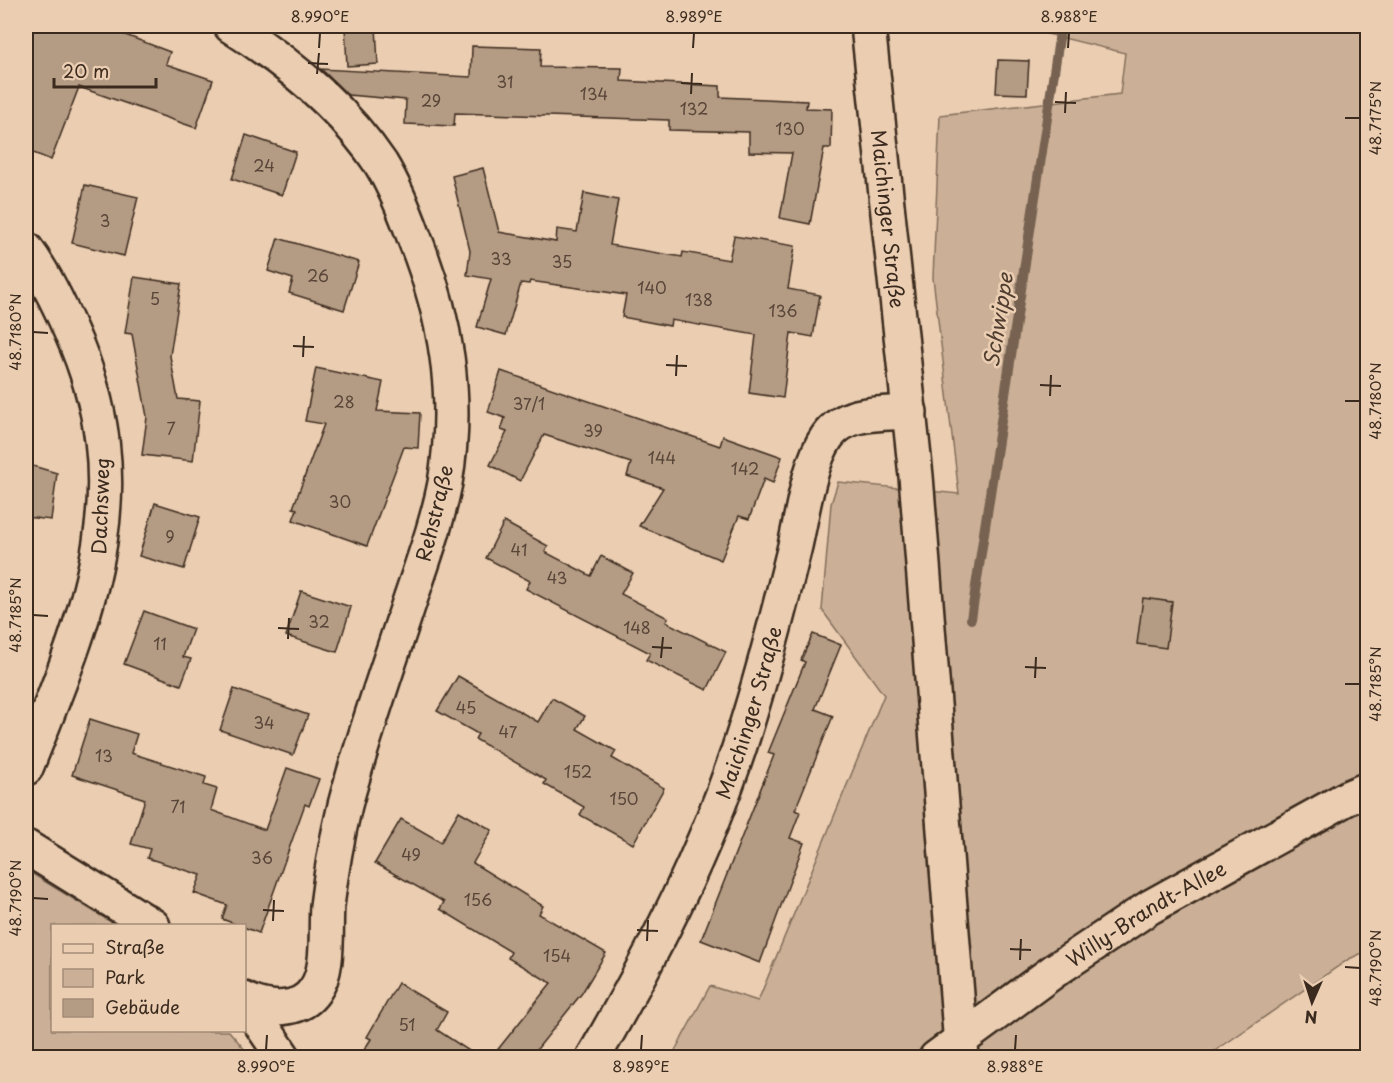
<svg xmlns="http://www.w3.org/2000/svg" width="1393" height="1083" font-family="'Playpen Sans',sans-serif">
<style>
.green{fill:#cbb097;stroke:#836d5a;stroke-width:1.5}
.lines{fill:none;stroke-linecap:round;stroke-linejoin:round}
.stream{stroke:#776251;stroke-width:10}
.building{fill:#b49b84;stroke:#3b2a1e;stroke-width:1.5}
.minor-casing{stroke:#3b2a1e;stroke-width:38}
.tertiary-casing{stroke:#3b2a1e;stroke-width:38}
.secondary-casing{stroke:#3b2a1e;stroke-width:38}
.minor{stroke:#ebceb2;stroke-width:33}
.tertiary{stroke:#ebceb2;stroke-width:33}
.secondary{stroke:#ebceb2;stroke-width:33}
.ticks{fill:none;stroke:#3b2a1e;stroke-width:2}
.labels{text-anchor:middle;dominant-baseline:central;stroke-width:5;stroke-linejoin:round;paint-order:stroke}
.number-label{font-size:16px;fill:#594638}
.street-label{font-size:20px;fill:#3b2a1e;stroke:#ebceb2}
.water-label{font-size:21px;font-style:italic;fill:#4f3d2f;stroke:#ebceb2}
.neatline{fill:none;stroke:#3b2a1e;stroke-width:2}
.ticks-label{font-size:15px;text-anchor:middle;fill:#3b2a1e}
</style>
<rect width="100%" height="100%" fill="#ebceb2"/>
<filter id="ink" filterUnits="userSpaceOnUse"><feTurbulence type="fractalNoise" baseFrequency=".0167" numOctaves="2"/><feDisplacementMap in="SourceGraphic" scale="12" xChannelSelector="R" yChannelSelector="G"/><feConvolveMatrix kernelMatrix="1 2 1 2 8 2 1 2 1" color-interpolation-filters="sRGB"/></filter>
<g filter="url(#ink)">
<!-- green -->
<g class="green">
<polygon points="1044,26 1367,26 1367,951 1349,959 1206,1057 671,1058 710,986 758,1001 884,695 822,610 831,504 838,482 959,494 933,278 940,115 1120,94 1125,53 1043,33"/>
<polygon points="26,870 116,925 52,926 52,1030 229,1031 251,1057 26,1057"/>
</g>
<g class="lines">
<!-- stream -->
<polyline class="stream" points="971,619 1061,26"/>
</g>
<!-- building -->
<g class="building">
<polygon points="26,26 102,26 170,52 166,64 213,80 196,128 79,87 51,160 26,150"/>
<polygon points="345,26 376,26 378,64 347,66"/>
<polygon points="472,46 541,48 540,67 622,68 621,81 720,86 720,97 807,101 806,108 832,109 831,148 824,148 810,224 780,218 792,153 749,152 749,132 669,130 669,120 455,113 454,126 405,124 406,100 348,95 321,69 471,77"/>
<polygon points="998,60 1029,61 1027,94 996,93"/>
<polygon points="246,135 296,152 282,195 232,179"/>
<polygon points="483,168 499,232 556,242 557,229 577,232 584,193 618,200 610,245 682,257 683,252 729,260 734,236 795,246 788,289 820,295 813,337 791,333 783,398 749,393 756,335 671,320 670,326 622,317 626,295 530,281 529,284 521,283 506,335 477,327 491,279 467,275 470,251 452,176"/>
<polygon points="85,185 138,197 124,256 72,243"/>
<polygon points="278,238 359,262 344,310 289,293 293,279 268,271"/>
<polygon points="134,277 181,284 170,356 178,399 200,401 193,461 142,455 147,417 132,334 125,333"/>
<polygon points="316,368 383,382 377,411 420,413 418,448 404,447 367,546 293,520 297,509 293,508 324,424 305,421"/>
<polygon points="501,371 720,446 723,436 782,457 773,483 764,479 749,519 739,516 721,560 639,526 663,488 627,476 631,463 544,435 520,481 490,465 507,432 501,430 505,418 488,412"/>
<polygon points="26,464 57,473 51,520 26,517"/>
<polygon points="155,503 200,517 184,569 139,556"/>
<polygon points="504,522 548,546 545,552 591,576 601,556 633,573 621,594 668,618 666,622 726,652 707,690 646,660 650,653 526,589 530,581 486,558"/>
<polygon points="301,591 351,607 337,652 286,636"/>
<polygon points="1143,598 1172,602 1166,648 1137,644"/>
<polygon points="144,611 193,629 183,657 191,659 181,685 124,664"/>
<polygon points="813,634 841,645 815,709 833,716 795,810 800,812 790,838 804,843 760,963 701,940 774,755 768,753 805,662 801,660"/>
<polygon points="458,676 538,722 552,698 585,716 577,729 616,751 612,758 664,788 633,844 580,815 584,807 544,784 546,780 475,739 478,734 437,711"/>
<polygon points="234,689 308,715 293,755 220,730"/>
<polygon points="90,719 137,734 131,753 206,777 204,785 217,789 211,810 265,830 287,768 319,779 309,806 305,804 259,933 222,919 227,905 194,893 201,875 147,858 150,849 131,844 145,799 72,775"/>
<polygon points="459,811 492,830 473,863 543,906 539,914 606,953 582,993 530,1058 491,1058 551,983 508,958 511,952 440,909 444,902 375,863 401,819 441,842"/>
<polygon points="398,983 447,1012 437,1030 480,1058 359,1058 371,1039 367,1037"/>
</g>
<g class="lines">
<!-- minor casing -->
<g class="minor-casing">
<g id="minor">
<path d="M231,26c57,36 112,81 150,138 14,23 24,48 33,73 32,80 46,160 31,246 -8,41 -23,81 -36,120 -22,67 -46,134 -64,202 -8,33 -14,68 -18,101 -2,26 3,63 -12,84 -15,23 -46,20 -67,11"/>
<path d="M26,249c18,24 33,55 45,83 72,161 15,285 -45,436"/>
<polyline points="26,847 153,926"/>
<polyline points="244,999 284,1058"/>
<path id="s1" d="M593,1058c60,-104 115,-210 151,-325 19,-60 35,-122 50,-183 8,-32 14,-86 33,-113 19,-27 54,-23 83,-25"/>
</g>
</g>
<!-- tertiary casing -->
<g class="tertiary-casing">
<g id="tertiary">
<path id="s2" d="M868,26l48,450 46,582"/>
</g>
</g>
<!-- secondary casing -->
<g class="secondary-casing">
<g id="secondary">
<path id="s3" d="M936,1058l118,-87 96,-64 199,-110 19,-8"/>
</g>
</g>
<!-- minor -->
<use href="#minor" class="minor"/>
<!-- tertiary -->
<use href="#tertiary" class="tertiary"/>
<!-- secondary -->
<use href="#secondary" class="secondary"/>
</g>
</g>
<!-- ticks -->
<path class="ticks" d="M319,48l1,-15M693,48l1,-15M1068,48l1,-15M308,63l20,1M317,74l2,-21M681,83l21,1M691,94l1,-21M1055,102l21,1M1065,113l1,-21M1345,118h15M33,332l15,1M293,346l21,1M303,357l1,-21M666,365l21,1M676,376l1,-21M1040,385l21,1M1050,396l1,-21M1345,401h15M33,615l15,1M278,628l21,1M288,639l1,-21M652,647l20,1M661,658l2,-21M1025,667l21,1M1035,678l1,-21M1345,684h15M33,898l15,1M263,910l21,1M273,921l1,-21M637,930l21,1M647,941l1,-21M1010,949l21,1M1020,960l1,-21M1345,967l15,1M266,1050l1,-15M641,1050l1,-15M1015,1050l1,-15"/>
<g class="labels">
<!-- number labels -->
<g class="number-label">
<text x="505" y="81">31</text>
<text x="594" y="93">134</text>
<text x="431" y="100">29</text>
<text x="694" y="108">132</text>
<text x="790" y="128">130</text>
<text x="264" y="165">24</text>
<text x="105" y="220">3</text>
<text x="501" y="258">33</text>
<text x="562" y="261">35</text>
<text x="318" y="275">26</text>
<text x="652" y="287">140</text>
<text x="155" y="298">5</text>
<text x="699" y="299">138</text>
<text x="783" y="310">136</text>
<text x="344" y="401">28</text>
<text x="529" y="403">37/1</text>
<text x="171" y="428">7</text>
<text x="593" y="430">39</text>
<text x="662" y="457">144</text>
<text x="745" y="468">142</text>
<text x="340" y="501">30</text>
<text x="170" y="536">9</text>
<text x="519" y="549">41</text>
<text x="557" y="577">43</text>
<text x="319" y="621">32</text>
<text x="637" y="627">148</text>
<text x="160" y="643">11</text>
<text x="466" y="707">45</text>
<text x="264" y="722">34</text>
<text x="508" y="731">47</text>
<text x="104" y="755">13</text>
<text x="578" y="771">152</text>
<text x="624" y="798">150</text>
<text x="178" y="806">71</text>
<text x="411" y="854">49</text>
<text x="262" y="857">36</text>
<text x="478" y="899">156</text>
<text x="557" y="955">154</text>
<text x="407" y="1024">51</text>
</g>
<!-- street labels -->
<g class="street-label">
<text stroke="none"><textPath href="#s2" startOffset="194">Maichinger Straße</textPath></text>
<text transform="translate(100 506) rotate(-88)">Dachsweg</text>
<text transform="translate(434 513) rotate(-76)">Rehstraße</text>
<text stroke="none"><textPath href="#s1" startOffset="380">Maichinger Straße</textPath></text>
<text stroke="none"><textPath href="#s3" startOffset="255">Willy-Brandt-Allee</textPath></text>
</g>
<!-- water labels -->
<g class="water-label">
<text transform="translate(997 320) rotate(-81)">Schwippe</text>
</g>
</g>
<!-- margin -->
<rect width="1393" height="1083" fill="none" stroke="#ebceb2" stroke-width="66"/>
<!-- legend -->
<rect x="51" y="924" width="195" height="108" fill="#ebceb2" stroke="#a58c77" stroke-width="1.5"/>
<rect x="63" y="944" width="30" height="9" fill="#ebceb2" stroke="#a58c77" stroke-width="1.5"/>
<text x="105" y="954" font-size="18" fill="#3b2a1e">Straße</text>
<rect x="63" y="969" width="30" height="18" fill="#cbb097" stroke="#a58c77" stroke-width="1.5"/>
<text x="105" y="984" font-size="18" fill="#3b2a1e">Park</text>
<rect x="63" y="999" width="30" height="18" fill="#b49b84" stroke="#a58c77" stroke-width="1.5"/>
<text x="105" y="1014" font-size="18" fill="#3b2a1e">Gebäude</text>
<!-- north arrow -->
<g transform="translate(1312 1002) rotate(183)" stroke="#ebceb2" stroke-width="4.5" paint-order="stroke">
<path d="M0-4.5L10 22L0 15L-10 22Z" fill="#3b2a1e"/>
<text y="-9" font-size="16" font-weight="bold" text-anchor="middle" fill="#3b2a1e">N</text>
</g>
<!-- scale -->
<path d="M54 78v9h102v-9" fill="none" stroke="#3b2a1e" stroke-width="3"/>
<text x="63" y="78" font-size="18" fill="#3b2a1e" stroke="#ebceb2" stroke-width="4.5" paint-order="stroke">20 m</text>
<rect x="33" y="33" width="1327" height="1017" class="neatline"/>
<g class="ticks-label">
<text x="320" y="22">8.990°E</text>
<text x="694" y="22">8.989°E</text>
<text x="1069" y="22">8.988°E</text>
<text transform="translate(1376 118) rotate(-90)" y="5">48.7175°N</text>
<text transform="translate(16 332) rotate(-90)" y="5">48.7180°N</text>
<text transform="translate(1376 401) rotate(-90)" y="5">48.7180°N</text>
<text transform="translate(16 615) rotate(-90)" y="5">48.7185°N</text>
<text transform="translate(1376 684) rotate(-90)" y="5">48.7185°N</text>
<text transform="translate(16 898) rotate(-90)" y="5">48.7190°N</text>
<text transform="translate(1376 968) rotate(-90)" y="5">48.7190°N</text>
<text x="266" y="1072">8.990°E</text>
<text x="641" y="1072">8.989°E</text>
<text x="1015" y="1072">8.988°E</text>
</g>
</svg>
